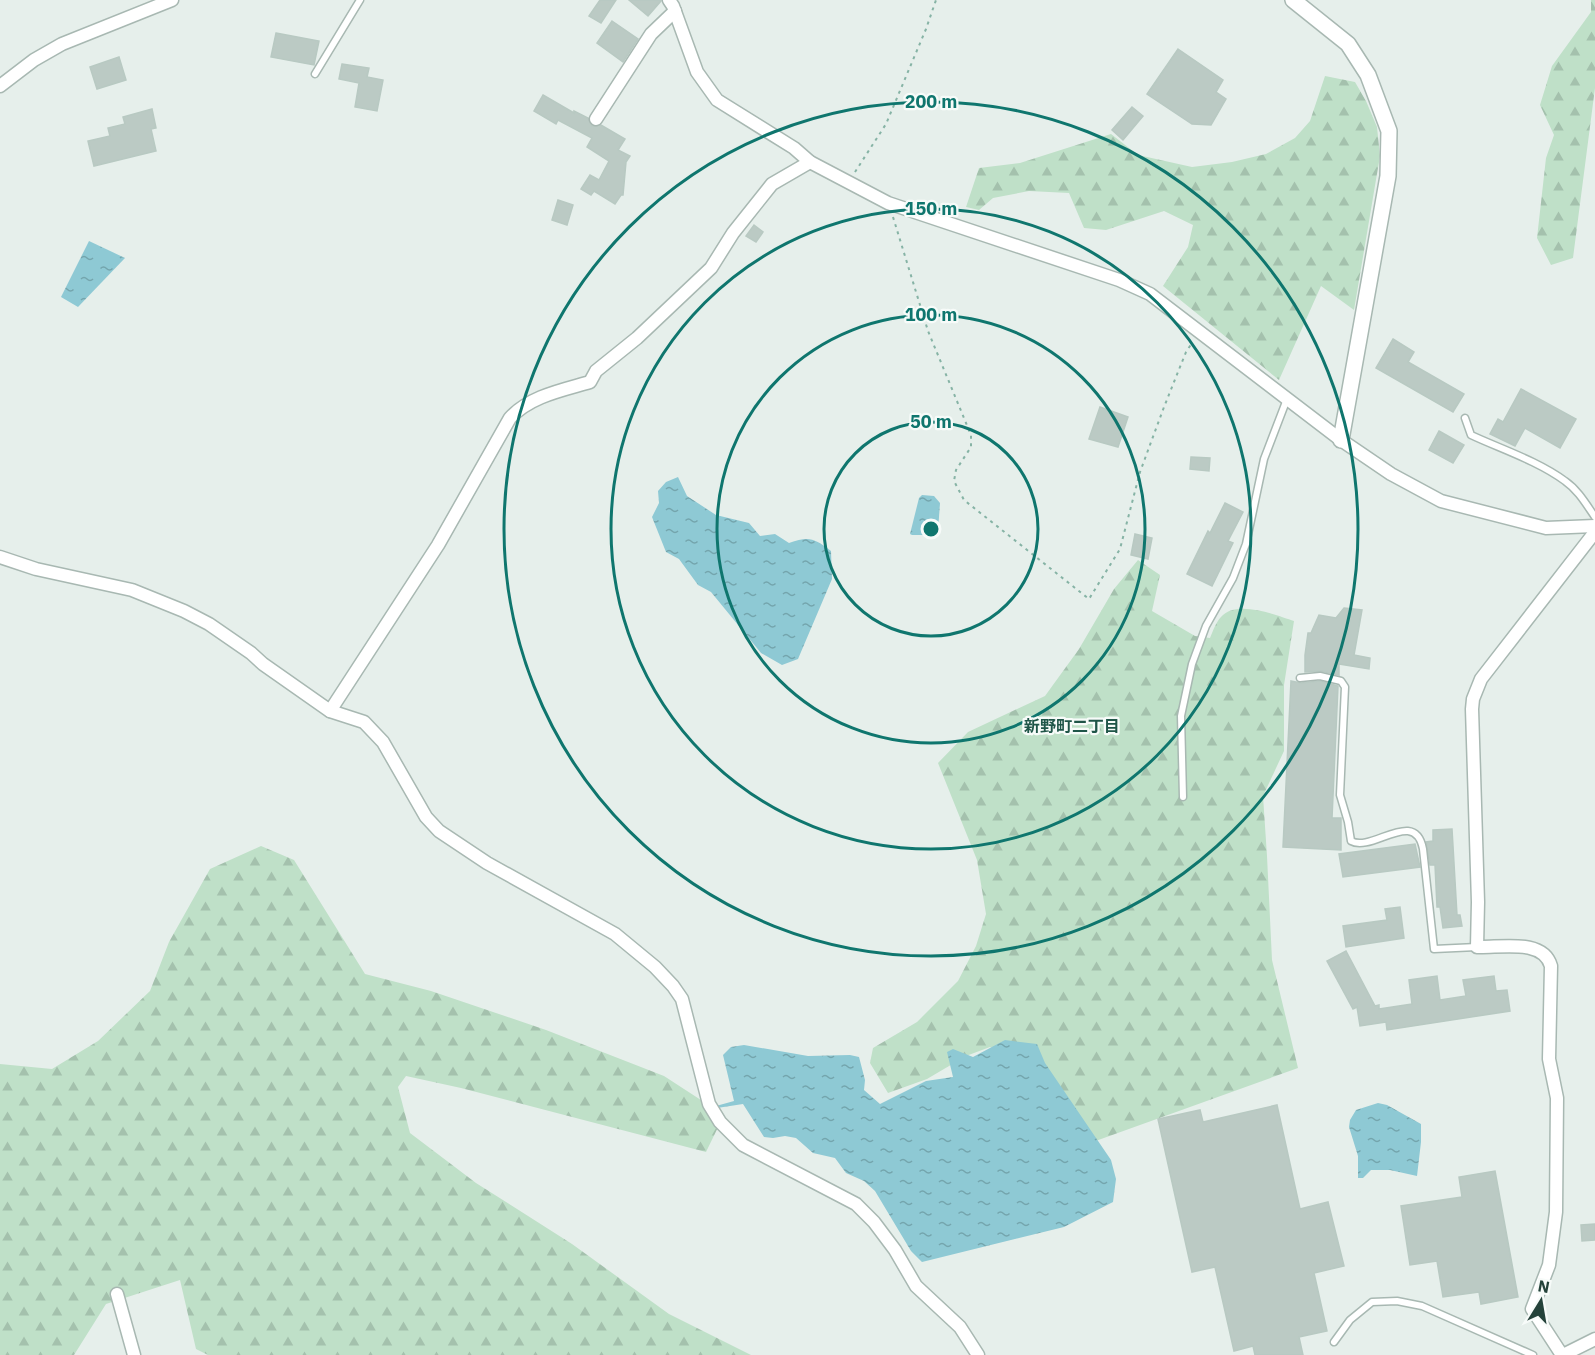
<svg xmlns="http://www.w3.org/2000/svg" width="1595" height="1355" font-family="'IBM Plex Sans','Noto Sans JP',sans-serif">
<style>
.forest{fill:url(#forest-firs)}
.water{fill:url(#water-ripples)}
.building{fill:#bbcac4;stroke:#b8c9c2;stroke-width:1.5}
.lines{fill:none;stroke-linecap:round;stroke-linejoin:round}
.service-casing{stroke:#a8b8b2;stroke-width:9}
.minor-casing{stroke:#a8b8b2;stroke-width:15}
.tertiary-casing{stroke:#a8b8b2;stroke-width:18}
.path{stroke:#86b3a5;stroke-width:2;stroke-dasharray:3 4.5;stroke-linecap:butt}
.service{stroke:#fff;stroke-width:6}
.minor{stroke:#fff;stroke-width:12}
.tertiary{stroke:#fff;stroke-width:15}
.ring{fill:none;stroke:#0f766e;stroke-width:3}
.labels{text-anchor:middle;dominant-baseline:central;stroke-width:4.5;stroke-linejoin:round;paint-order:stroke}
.neighbourhood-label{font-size:16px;font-weight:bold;fill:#1f5548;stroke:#f7fbf9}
.centre{fill:#0f766e;stroke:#f7fbf9;stroke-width:3}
.ring-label{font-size:18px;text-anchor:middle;font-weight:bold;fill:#0f766e;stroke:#f7fbf9;stroke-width:4.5;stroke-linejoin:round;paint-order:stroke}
</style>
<defs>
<pattern id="forest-firs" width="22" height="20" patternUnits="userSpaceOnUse" patternTransform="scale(1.5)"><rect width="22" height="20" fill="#bfe0c8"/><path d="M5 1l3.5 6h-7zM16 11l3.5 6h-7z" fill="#a4c1ad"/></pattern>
<pattern id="water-ripples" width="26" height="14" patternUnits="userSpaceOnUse" patternTransform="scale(1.5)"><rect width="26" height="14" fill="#8ec9d4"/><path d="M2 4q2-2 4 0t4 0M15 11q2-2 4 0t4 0" fill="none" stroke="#74a5ad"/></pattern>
</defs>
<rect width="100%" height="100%" fill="#e6efeb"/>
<!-- forest -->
<g class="forest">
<polygon points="1591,0 1595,0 1595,88 1573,258 1551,265 1537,238 1546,158 1554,135 1540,105 1552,66 1591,12"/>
<polygon points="1325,76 1355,82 1366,101 1377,127 1380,156 1354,310 1321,286 1279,380 1163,286 1188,247 1193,225 1164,211 1106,230 1084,228 1069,193 1029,191 993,198 979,210 966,207 979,168 1020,163 1111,134 1138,155 1192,167 1232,162 1266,154 1295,138 1310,121"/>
<path d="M1138,560l22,15 -8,36 43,25 15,2c3,-7 6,-16 11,-21 15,-18 55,-2 73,4l-10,64v66l-21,45 4,60 5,104 26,108 -208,75 -82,-89 -18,-7 -24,9 -39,23 -39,14 -18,-30 3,-15 44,-26 41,-41 18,-35 10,-32 -9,-54 -39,-97 30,-31 77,-36 34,-47 35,-60z"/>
<polygon points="261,846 294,860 365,974 431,991 546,1030 664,1076 724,1115 706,1152 461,1088 406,1076 398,1087 410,1133 476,1183 572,1244 669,1314 751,1355 208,1355 196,1349 180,1280 106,1304 74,1355 0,1355 0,1064 52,1069 98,1041 150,991 169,942 210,869"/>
</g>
<!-- water -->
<g class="water">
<polygon points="89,241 125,258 78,307 61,297"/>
<path d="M678,477l9,19 29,19 33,8 11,13 15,-2 14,9c20,-7 25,-5 42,8l1,28 -34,80 -16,6 -21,-12 -50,-61 -13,-7 -19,-26 -13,-7 -14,-35 7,-14 -1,-12 8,-9z"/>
<polygon points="922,495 934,496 940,503 938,531 931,535 912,535 910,534 919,498"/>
<polygon points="1005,1040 1037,1044 1045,1063 1111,1160 1116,1179 1113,1202 1064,1227 922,1262 911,1251 875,1191 864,1181 846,1173 835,1158 813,1153 796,1138 785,1136 773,1138 764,1137 743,1104 717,1108 716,1106 734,1101 723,1055 731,1047 744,1045 808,1056 850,1055 859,1057 865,1080 864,1090 880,1104 926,1081 953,1077 947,1052 953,1049 973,1057"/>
<polygon points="1378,1103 1387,1105 1421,1124 1421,1142 1417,1176 1390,1170 1371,1170 1363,1178 1358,1178 1358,1156 1349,1127 1350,1120 1356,1110"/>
</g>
<!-- building -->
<g class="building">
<polygon points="600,0 616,0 601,23 589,16"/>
<polygon points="629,0 661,0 661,1 648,16"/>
<polygon points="612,21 638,39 623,62 597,43"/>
<polygon points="276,33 319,41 314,65 271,57"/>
<polygon points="1178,49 1223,80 1216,92 1226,99 1211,125 1192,124 1147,94"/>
<polygon points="119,57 126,80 97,89 90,67"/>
<polygon points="342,64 369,68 367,77 383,80 377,111 355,107 359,83 339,79"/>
<polygon points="543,95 574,113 574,111 588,118 592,126 601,125 625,139 618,150 630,156 626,162 623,195 621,195 615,204 594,191 591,195 581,189 590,175 599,180 609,161 587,147 592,138 558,120 556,124 534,111"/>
<polygon points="1132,107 1143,116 1123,140 1112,130"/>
<polygon points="152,109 156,128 151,129 156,151 94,166 88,141 110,136 108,128 125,124 123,117"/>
<polygon points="558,200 573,205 567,225 552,220"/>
<polygon points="754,225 763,232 756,242 746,236"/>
<polygon points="1393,339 1414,352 1408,362 1464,394 1453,412 1376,368"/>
<polygon points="1521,389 1576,419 1560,448 1525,428 1515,446 1490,434 1498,419 1503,422"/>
<polygon points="1100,407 1128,417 1118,447 1089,439"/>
<polygon points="1439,431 1464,445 1453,463 1429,450"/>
<polygon points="1191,457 1210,458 1209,471 1190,469"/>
<polygon points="1225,503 1243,512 1228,541 1233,543 1212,586 1187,574 1208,531 1210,533"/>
<polygon points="1135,534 1152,538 1148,559 1131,555"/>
<polygon points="1344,608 1362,610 1354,655 1370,658 1369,669 1339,664 1339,675 1321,671 1305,672 1305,655 1308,633 1311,633 1319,615 1336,618"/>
<polygon points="1291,681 1301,683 1320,681 1338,686 1332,818 1341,818 1341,850 1283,847"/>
<polygon points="1452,829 1457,915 1460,915 1462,926 1443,928 1440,907 1437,907 1435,865 1430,865 1426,842 1433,841 1433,830"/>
<polygon points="1415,844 1420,867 1343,877 1339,854"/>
<polygon points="1400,907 1404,938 1346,947 1343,926 1387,920 1385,909"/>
<polygon points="1346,951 1375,1006 1379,1005 1379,1009 1412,1004 1409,980 1437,976 1440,1000 1466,996 1463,980 1494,976 1496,991 1507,990 1510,1011 1387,1030 1386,1022 1360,1026 1357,1007 1353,1009 1327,961"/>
<polygon points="1277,1105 1300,1209 1328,1202 1344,1266 1314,1273 1327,1331 1299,1337 1303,1355 1255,1355 1253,1346 1234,1351 1215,1267 1192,1272 1158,1119 1200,1110 1203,1122"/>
<polygon points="1495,1171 1518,1297 1481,1304 1479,1292 1443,1297 1437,1261 1410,1265 1401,1206 1462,1197 1459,1177"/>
<polygon points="1595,1224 1595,1240 1582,1241 1581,1225"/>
</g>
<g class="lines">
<!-- service casing -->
<g class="service-casing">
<g id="service">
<polyline points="315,74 360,0"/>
<path d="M1465,418l6,17c30,14 67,26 94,46 13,9 21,23 30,36"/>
<path d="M1300,678l20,-2 21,5 4,6 -5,108 8,27 3,19c21,12 64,-34 72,8l11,100 43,-2"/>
<polyline points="1183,797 1181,716 1192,664 1206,626 1233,578 1246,544 1264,459 1287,399"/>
<polyline points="1334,1342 1350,1320 1372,1302 1397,1301 1422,1306 1533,1355"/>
</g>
</g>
<!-- minor casing -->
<g class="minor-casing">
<g id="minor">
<polyline points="669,0 673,6 697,72 717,100 794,148 810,162 888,203 1119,280 1150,294 1341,440 1391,474 1441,501 1546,528 1595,526"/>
<polyline points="0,86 34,60 62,44 172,0"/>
<polyline points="596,119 651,34 675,11"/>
<polyline points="0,557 36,569 132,590 184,611 209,624 251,653 263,664 330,711 364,722 383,742 426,817 439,831 487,863 615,934 655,967 673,986 682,999 709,1104 720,1122 743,1145 856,1204 874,1222 895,1250 916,1286 960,1327 978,1355"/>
<path d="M330,711l108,-166 72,-127c20,-22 53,-28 80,-36l6,-11 41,-33 74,-70 22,-35 39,-49 38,-22"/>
<polyline points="117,1294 134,1355"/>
<path d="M1562,1355l-30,-46 17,-44 7,-53 1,-114 -8,-39 2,-93c-8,-28 -51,-18 -74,-19l1,-45 -6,-193 1,-10 8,-20 114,-147"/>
<polyline points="1563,1355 1595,1339"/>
</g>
</g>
<!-- tertiary casing -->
<g class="tertiary-casing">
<polyline id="tertiary" points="1293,0 1348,44 1368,75 1389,131 1388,176 1341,440"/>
</g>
<!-- path -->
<g class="path">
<polyline points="855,172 886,124 926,29 936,0"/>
<polyline points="893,217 928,331 971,435 971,447 956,470 954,481 964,500 1089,599 1120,549 1140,472 1164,407 1186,352 1192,343"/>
</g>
<!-- service -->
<use href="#service" class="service"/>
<!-- minor -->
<use href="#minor" class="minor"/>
<!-- tertiary -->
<use href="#tertiary" class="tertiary"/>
</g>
<!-- distance rings -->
<g class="ring">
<circle cx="931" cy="529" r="107"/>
<circle cx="931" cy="529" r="214"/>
<circle cx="931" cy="529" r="320"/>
<circle cx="931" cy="529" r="427"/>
</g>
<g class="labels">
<!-- neighbourhood labels -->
<g class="neighbourhood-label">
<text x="1072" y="726">新野町二丁目</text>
</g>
</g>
<circle cx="931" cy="529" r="9" class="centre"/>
<g class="ring-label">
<text x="931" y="108">200 m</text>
<text x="931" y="215">150 m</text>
<text x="931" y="321">100 m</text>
<text x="931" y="428">50 m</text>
</g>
<!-- north arrow -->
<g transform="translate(1541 1301) rotate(11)" stroke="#f7fbf9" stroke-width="4.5" paint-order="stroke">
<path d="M0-4.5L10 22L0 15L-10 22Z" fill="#24423a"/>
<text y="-9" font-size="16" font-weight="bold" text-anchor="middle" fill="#24423a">N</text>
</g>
</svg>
